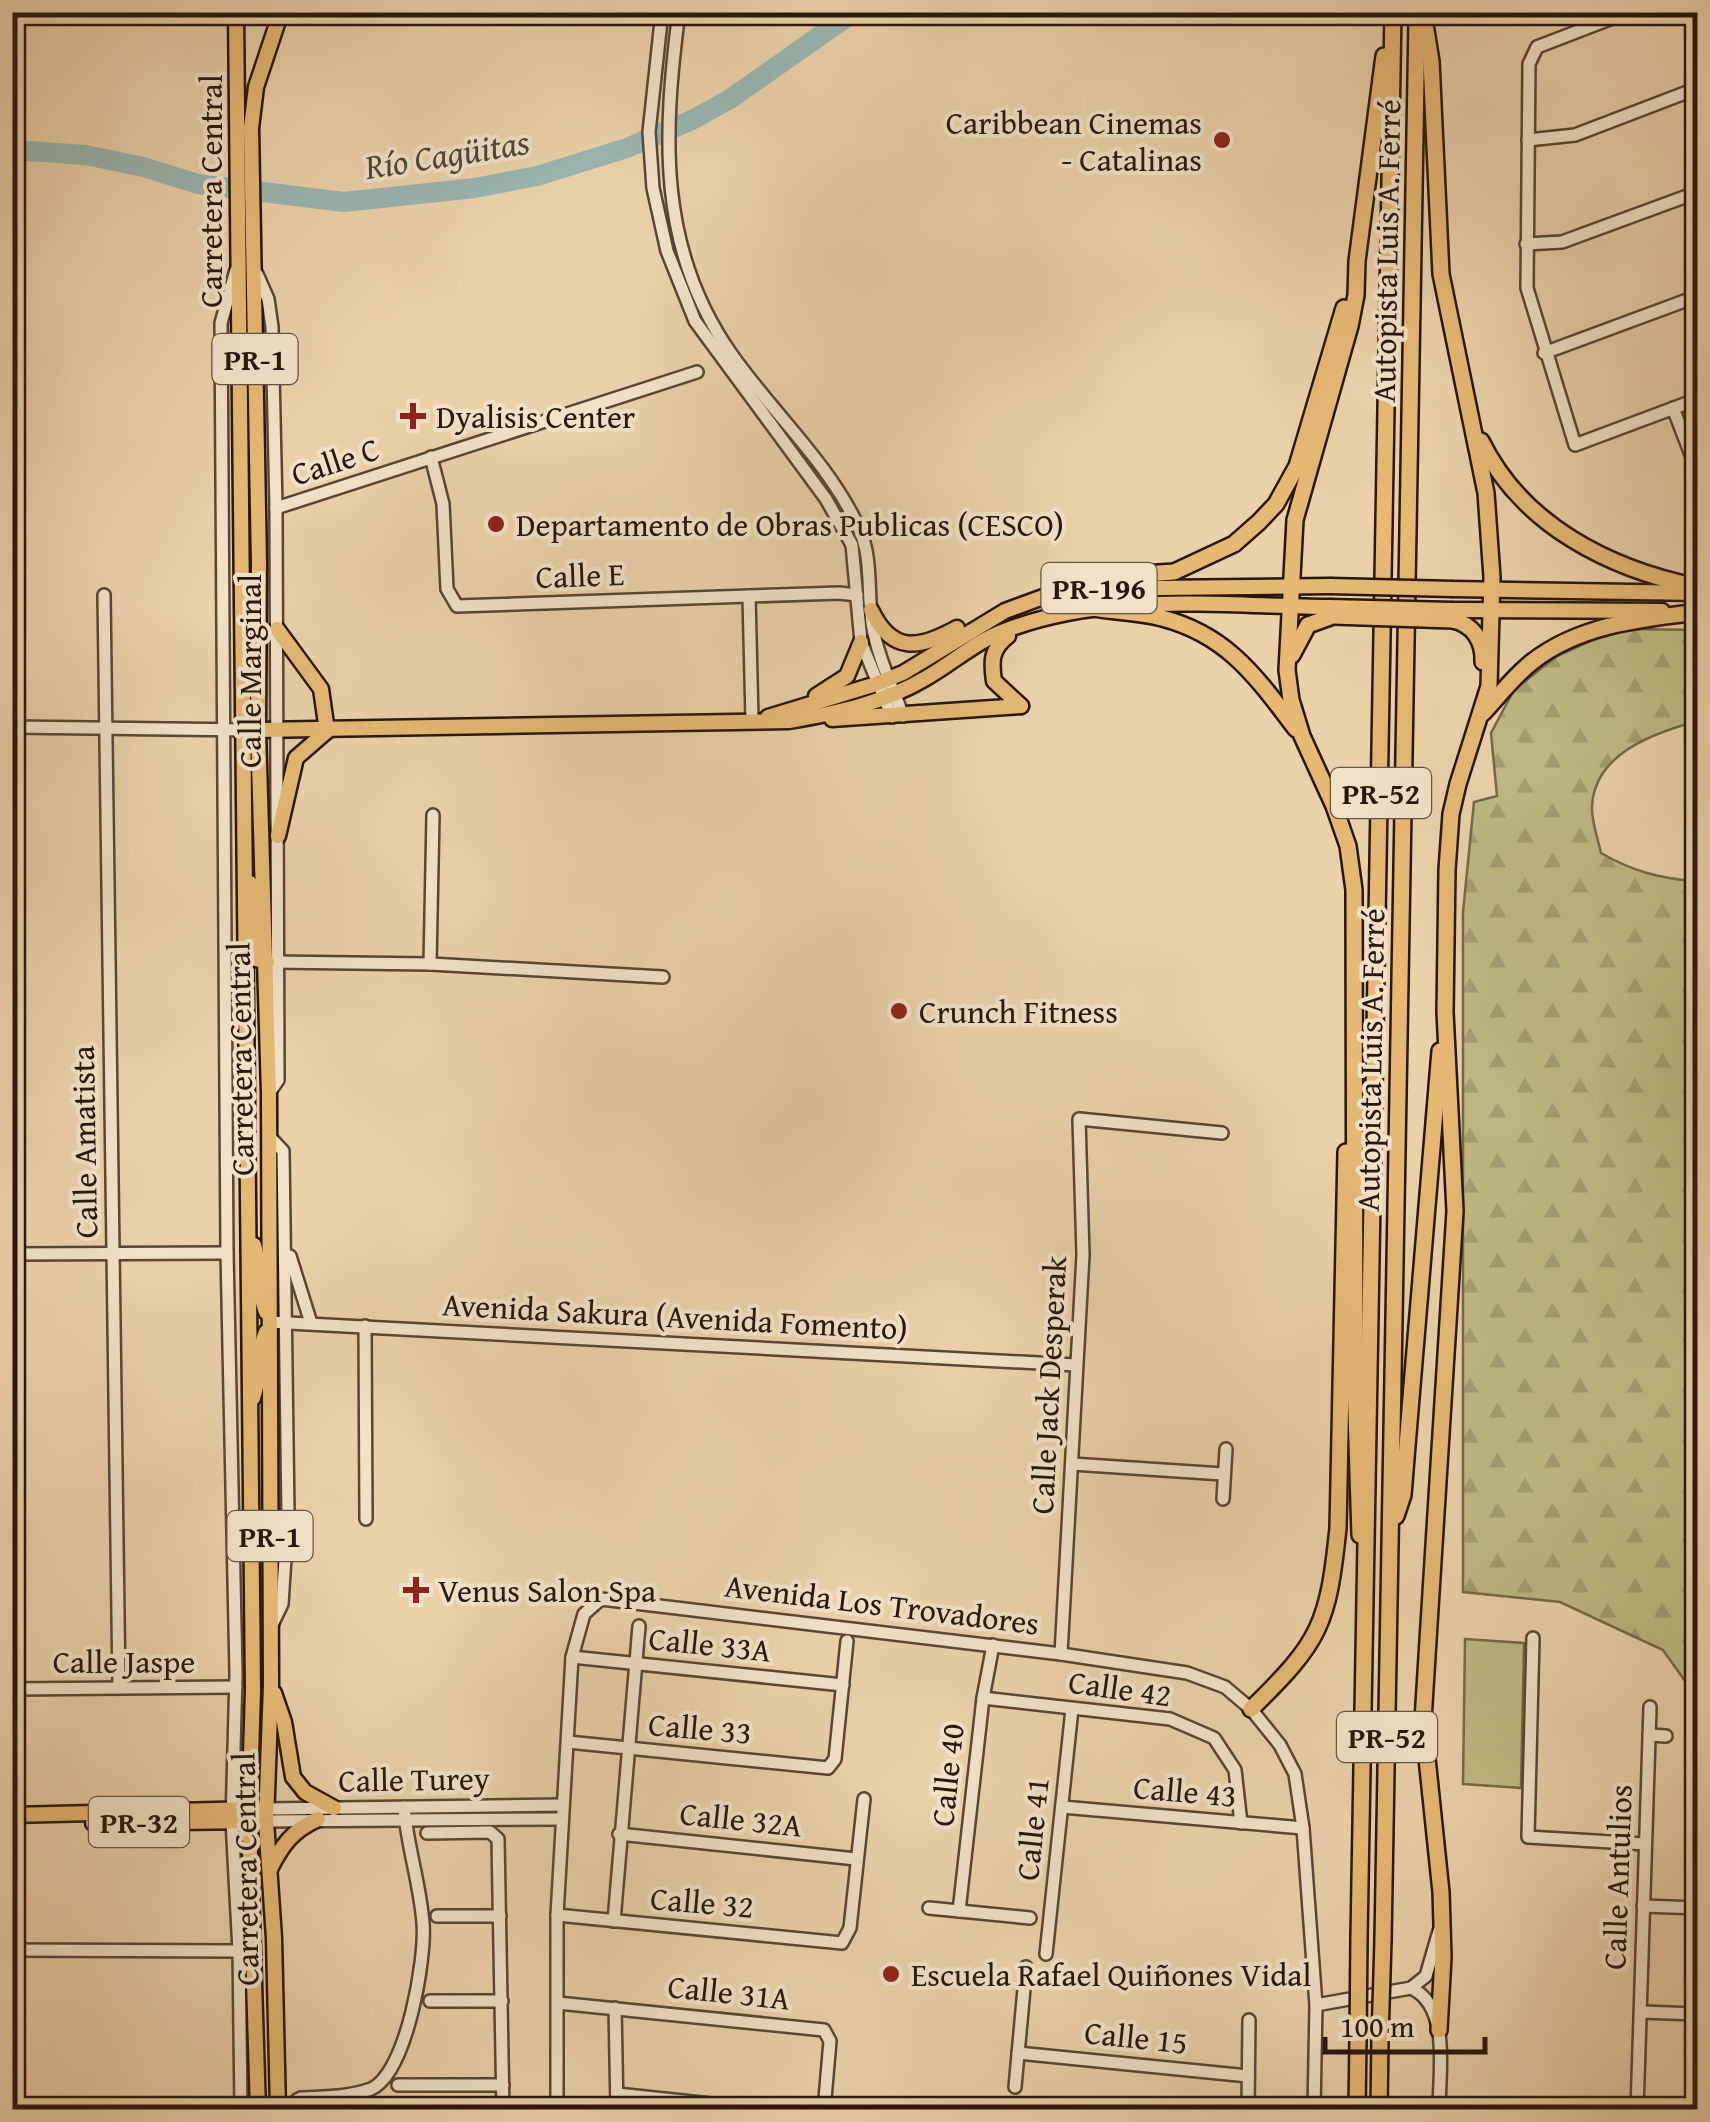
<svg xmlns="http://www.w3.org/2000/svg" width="1710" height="2122" font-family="'Gentium Book Plus',serif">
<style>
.green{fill:#beb983;stroke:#746848;stroke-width:2.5}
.forest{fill:url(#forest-firs);stroke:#746848;stroke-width:2.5}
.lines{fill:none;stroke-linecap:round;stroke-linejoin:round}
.river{stroke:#99b5b0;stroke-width:20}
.minor-casing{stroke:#594534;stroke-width:16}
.major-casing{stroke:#29160d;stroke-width:19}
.highway-casing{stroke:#29160d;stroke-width:20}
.minor{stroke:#f1e1c7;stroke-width:11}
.major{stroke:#e5b874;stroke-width:14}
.highway{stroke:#e5b874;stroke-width:15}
.major-bridge-casing{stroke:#29160d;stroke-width:19;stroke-linecap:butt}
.highway-bridge-casing{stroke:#29160d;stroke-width:20;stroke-linecap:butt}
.major-bridge{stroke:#e5b874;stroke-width:14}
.highway-bridge{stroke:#e5b874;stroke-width:15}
.poi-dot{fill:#8f2418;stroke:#f1e1c7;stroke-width:4}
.labels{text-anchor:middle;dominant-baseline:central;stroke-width:8;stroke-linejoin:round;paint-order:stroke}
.shield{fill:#f1e1c7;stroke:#655345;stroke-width:2.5}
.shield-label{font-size:30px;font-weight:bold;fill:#29160d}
.poi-label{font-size:32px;fill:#29160d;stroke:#f1e1c7;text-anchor:start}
.street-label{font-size:32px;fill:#29160d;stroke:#f1e1c7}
.water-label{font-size:35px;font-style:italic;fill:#4b463e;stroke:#f1e1c7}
</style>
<defs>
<pattern id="forest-firs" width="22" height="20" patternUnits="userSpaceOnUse" patternTransform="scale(2.5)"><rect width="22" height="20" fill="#beb983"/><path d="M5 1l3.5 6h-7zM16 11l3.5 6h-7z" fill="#a39e70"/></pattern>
</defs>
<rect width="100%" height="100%" fill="#ead1a9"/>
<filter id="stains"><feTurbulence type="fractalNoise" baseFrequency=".002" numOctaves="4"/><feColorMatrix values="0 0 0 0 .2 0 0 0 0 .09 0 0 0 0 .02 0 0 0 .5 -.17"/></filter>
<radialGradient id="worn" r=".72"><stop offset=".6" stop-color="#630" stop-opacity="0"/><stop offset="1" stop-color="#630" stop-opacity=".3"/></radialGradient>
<!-- green -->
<polygon class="green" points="1465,1639 1524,1643 1521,1788 1463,1784"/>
<!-- forest -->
<path class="forest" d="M1628,629l69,1v91c-41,12 -102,31 -105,85 -1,14 6,33 9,47 31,18 60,26 96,28v817l-34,-48 -103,-48 -97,-10v-680l11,-110 23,-6 -6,-63 23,-43 43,-34 42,-19z"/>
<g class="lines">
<!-- river -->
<polyline class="river" points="12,150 86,155 143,167 198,184 344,202 475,188 537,176 627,148 692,120 730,99 854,12"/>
<!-- minor casing -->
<g class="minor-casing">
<g id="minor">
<polyline points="662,12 649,132 653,188 667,251 695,321 826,499 852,545 861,642 892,717"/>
<path d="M679,12c-16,123 -22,237 53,343 41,58 95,106 126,171 15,31 9,64 14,97 5,32 20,63 31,93"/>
<polyline points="1628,12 1537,47 1529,64 1527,288 1575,445 1698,399"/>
<polyline points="1528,140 1575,135 1698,88"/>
<polyline points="1526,244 1562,242 1698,192"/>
<polyline points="236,270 221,323 227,1253 236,1674 232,1821 239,1951 241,2110"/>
<polyline points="257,274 268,299 272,327 276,508 278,1080 269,1093"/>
<polyline points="1544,353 1698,296"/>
<polyline points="1673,408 1698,473"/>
<polyline points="431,457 443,504 447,589 457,606 839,593 857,595"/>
<polyline points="276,508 697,372"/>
<polyline points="104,595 119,1688"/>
<polyline points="749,596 752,720"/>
<polyline points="12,727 248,730"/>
<polyline points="273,962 430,964 663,977"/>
<polyline points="430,964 433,815"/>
<polyline points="269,1136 283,1151 288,1513 282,1604 272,1625"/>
<polyline points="12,1254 227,1253"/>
<polyline points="290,1256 311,1323"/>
<polyline points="270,1322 1076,1365"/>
<polyline points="365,1326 366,1519"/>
<polyline points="1072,1464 1223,1474"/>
<polyline points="1223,1499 1226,1449"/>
<polyline points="1533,1638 1528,1837 1645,1844"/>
<polyline points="1061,1654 1083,1255 1079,1119 1222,1133"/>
<polyline points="572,1657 843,1685"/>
<polyline points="12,1689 236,1687"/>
<polyline points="983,1698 1170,1719 1214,1738 1235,1770 1241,1823"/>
<polyline points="1649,1735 1666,1736"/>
<polyline points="568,1742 828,1768 835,1759 847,1641"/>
<polyline points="1062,1807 1303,1828"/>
<polyline points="266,1809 562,1805"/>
<polyline points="266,1821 561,1819"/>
<polyline points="427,1833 490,1832 498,1839 503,2110"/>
<polyline points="619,1834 856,1859"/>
<polyline points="1643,1906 1698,1908"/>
<polyline points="929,1908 1030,1918"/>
<polyline points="959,1911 983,1698 993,1645"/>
<polyline points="557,1915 842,1943 850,1928 864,1799"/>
<polyline points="437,1916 500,1916"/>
<polyline points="614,1921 639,1626"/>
<polyline points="12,1950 239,1951"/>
<polyline points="1046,1954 1072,1709"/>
<path d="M1411,1988c40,18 28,85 28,122"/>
<polyline points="430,2001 502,2001"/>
<polyline points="558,2003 824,2030 830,2041 824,2110"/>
<polyline points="1316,2005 1411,1988 1426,1976 1439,1931"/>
<polyline points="615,2008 617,2110"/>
<polyline points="1641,2012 1698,2014"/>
<polyline points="1018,2053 1248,2076"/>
<polyline points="398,2085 503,2085"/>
<polyline points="1015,2087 1026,1967"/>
<polyline points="617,2094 769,2110"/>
<path d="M295,2110l2,-10 4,-2c23,-1 48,-1 70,-9 36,-16 55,-131 52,-166 -3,-40 -16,-77 -19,-116"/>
<polyline points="557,2110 557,1915 572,1657 584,1614 601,1599 1061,1654 1187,1673 1225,1687 1251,1709 1280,1745 1295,1774 1303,1828 1316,2005 1314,2110"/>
<polyline points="1248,2110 1249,2020"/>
<polyline points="1637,2110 1650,1707"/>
</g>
</g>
<!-- major casing -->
<g class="major-casing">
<g id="major">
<polyline points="236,12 253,1690 249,1821 258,2110"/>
<polyline points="255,365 273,347"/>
<polyline points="1453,589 1698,593"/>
<path d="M871,610c21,44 48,39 86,18"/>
<polyline points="1452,610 1662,611"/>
<polyline points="277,629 321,689 327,731"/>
<path d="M1008,636c-17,13 -17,25 -14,45l27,25"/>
<polyline points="816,696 847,676 861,642"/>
<polyline points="768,717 873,685 903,673 1005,611 1065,589 1330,586"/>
<polyline points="832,719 1021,706"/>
<path d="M258,730l531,-9c48,-8 95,-18 137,-43 26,-15 51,-37 78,-47 102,-40 218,-25 325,-24"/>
<polyline points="278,836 296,758 327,731"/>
<polyline points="250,883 255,895 256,959 267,962"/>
<path d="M254,1245c6,23 3,45 12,67"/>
<path d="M253,1398c8,-22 4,-45 13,-66"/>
<polyline points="274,1693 284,1722 293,1777 305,1792 334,1808"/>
<polyline points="12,1815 257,1809"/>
<polyline points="93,1823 257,1821"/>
<path d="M270,1869c12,-24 23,-39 48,-50"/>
<polyline points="278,2110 274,1938 266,1821 271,1685 269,1093 258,730 259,564 251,128 256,87 281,12"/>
</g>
</g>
<!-- highway casing -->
<g class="highway-casing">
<g id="highway">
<polyline points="1423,12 1431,61 1441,274 1486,493 1492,577 1489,686 1458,784 1451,814 1447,870 1445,1012 1455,1211 1423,1720 1441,1892 1443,1957 1439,2030"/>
<path d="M1481,441c41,84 128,128 217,146"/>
<polyline points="1065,589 1096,577 1174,572 1234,544 1259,522 1276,504 1297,466 1344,308"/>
<path d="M1093,608c23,4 48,4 69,10 66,17 95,60 134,111"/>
<path d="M1452,620c21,4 32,21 31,42"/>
<polyline points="1292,655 1308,625 1333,616"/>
<path d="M1483,713c16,-17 31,-37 49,-51 47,-37 108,-43 166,-50"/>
<polyline points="1396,1516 1403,1495 1407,1446 1440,1051"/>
<polyline points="1360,1535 1355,1381 1354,890 1348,846 1334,806 1302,736 1291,700 1287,670 1295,520 1350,326 1356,295 1357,261 1384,56"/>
<path d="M1251,1709c70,-68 77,-85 87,-181l8,-376"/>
<polyline points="1359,1938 1393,12"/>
<polyline points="1383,1940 1417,21"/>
<polyline points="1357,2110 1358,2039"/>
<polyline points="1379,2110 1380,2039"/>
</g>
</g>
<!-- minor -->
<use href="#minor" class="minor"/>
<!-- major -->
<use href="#major" class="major"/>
<!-- highway -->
<use href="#highway" class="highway"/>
<!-- major-bridge casing -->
<g class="major-bridge-casing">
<g id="major-bridge">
<polyline points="1330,586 1453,589"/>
<polyline points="1329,607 1452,610"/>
</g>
</g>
<!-- highway-bridge casing -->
<g class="highway-bridge-casing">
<g id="highway-bridge">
<polyline points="1333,616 1452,620"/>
<polyline points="1358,2039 1359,1938"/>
<polyline points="1380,2039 1383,1940"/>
</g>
</g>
<!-- major-bridge -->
<use href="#major-bridge" class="major-bridge"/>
<!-- highway-bridge -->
<use href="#highway-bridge" class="highway-bridge"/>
</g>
<!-- markers -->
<g class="poi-dot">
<circle cx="1222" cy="140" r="10"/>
<path d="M408 401h10v10h10v10h-10v10h-10v-10h-10v-10h10z"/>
<circle cx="496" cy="524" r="10"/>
<circle cx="899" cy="1011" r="10"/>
<path d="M411 1575h10v10h10v10h-10v10h-10v-10h-10v-10h10z"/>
<circle cx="891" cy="1974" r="10"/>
</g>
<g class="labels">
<!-- shield labels -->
<g class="shield">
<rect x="212.5" y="334" width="85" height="50" rx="8"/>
<rect x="1041.5" y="563" width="115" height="50" rx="8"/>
<rect x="1331" y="768" width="100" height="50" rx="8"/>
<rect x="227.5" y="1511" width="85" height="50" rx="8"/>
<rect x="1337" y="1712" width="100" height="50" rx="8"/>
<rect x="89" y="1797" width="100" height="50" rx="8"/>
</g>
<g class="shield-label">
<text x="255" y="359">PR-1</text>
<text x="1099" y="588">PR-196</text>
<text x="1381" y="793">PR-52</text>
<text x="270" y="1536">PR-1</text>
<text x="1387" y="1737">PR-52</text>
<text x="139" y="1822">PR-32</text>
</g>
<!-- poi labels -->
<g class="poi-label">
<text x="1202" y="122" text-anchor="end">Caribbean Cinemas<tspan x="1202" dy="37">- Catalinas</tspan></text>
<text x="436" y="416">Dyalisis Center</text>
<text x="516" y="524">Departamento de Obras Publicas (CESCO)</text>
<text x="919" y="1011">Crunch Fitness</text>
<text x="438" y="1590">Venus Salon Spa</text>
<text x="911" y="1974">Escuela Rafael Quiñones Vidal</text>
</g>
<!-- street labels -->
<g class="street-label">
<text transform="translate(210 191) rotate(-90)">Carretera Central</text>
<text transform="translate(1386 251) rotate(-89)">Autopista Luis A. Ferré</text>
<text transform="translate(335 461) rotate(-18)">Calle C</text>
<text transform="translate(580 575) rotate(-2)">Calle E</text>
<text transform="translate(249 671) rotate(-90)">Calle Marginal</text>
<text transform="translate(240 1059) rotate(-91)">Carretera Central</text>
<text transform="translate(1370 1060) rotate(-89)">Autopista Luis A. Ferré</text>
<text transform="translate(84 1142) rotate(-91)">Calle Amatista</text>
<text transform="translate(675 1316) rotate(3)">Avenida Sakura (Avenida Fomento)</text>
<text transform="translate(1048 1385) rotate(-87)">Calle Jack Desperak</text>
<text transform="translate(882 1604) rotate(7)">Avenida Los Trovadores</text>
<text transform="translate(710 1644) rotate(6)">Calle 33A</text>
<text x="124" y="1661">Calle Jaspe</text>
<text transform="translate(1120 1688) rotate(8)">Calle 42</text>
<text transform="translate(700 1728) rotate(5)">Calle 33</text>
<text transform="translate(947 1775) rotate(-84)">Calle 40</text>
<text transform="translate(414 1779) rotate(-1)">Calle Turey</text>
<text transform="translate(1185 1791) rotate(5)">Calle 43</text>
<text transform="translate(741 1819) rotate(6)">Calle 32A</text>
<text transform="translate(1032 1829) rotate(-84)">Calle 41</text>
<text transform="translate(245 1869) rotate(-91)">Carretera Central</text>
<text transform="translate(1617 1877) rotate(-88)">Calle Antulios</text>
<text transform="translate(702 1902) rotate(5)">Calle 32</text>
<text transform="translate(729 1992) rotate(6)">Calle 31A</text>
<text transform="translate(1136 2037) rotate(6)">Calle 15</text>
</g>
<!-- water labels -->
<g class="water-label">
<text transform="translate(447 154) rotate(-9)">Río Cagüitas</text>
</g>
</g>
<!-- margin -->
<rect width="1710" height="2122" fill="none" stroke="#ead1a9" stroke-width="50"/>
<rect x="15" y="15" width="1680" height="2092" fill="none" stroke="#29160d" stroke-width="5"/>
<rect x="25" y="25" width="1660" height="2072" fill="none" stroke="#29160d" stroke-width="2.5"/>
<!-- scale -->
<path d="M1325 2037v15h160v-15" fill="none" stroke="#29160d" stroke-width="5"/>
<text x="1340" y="2037" font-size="30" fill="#29160d" stroke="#f1e1c7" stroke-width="8" paint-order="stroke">100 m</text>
<rect width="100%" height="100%" filter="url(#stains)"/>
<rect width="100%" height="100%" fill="url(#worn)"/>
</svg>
